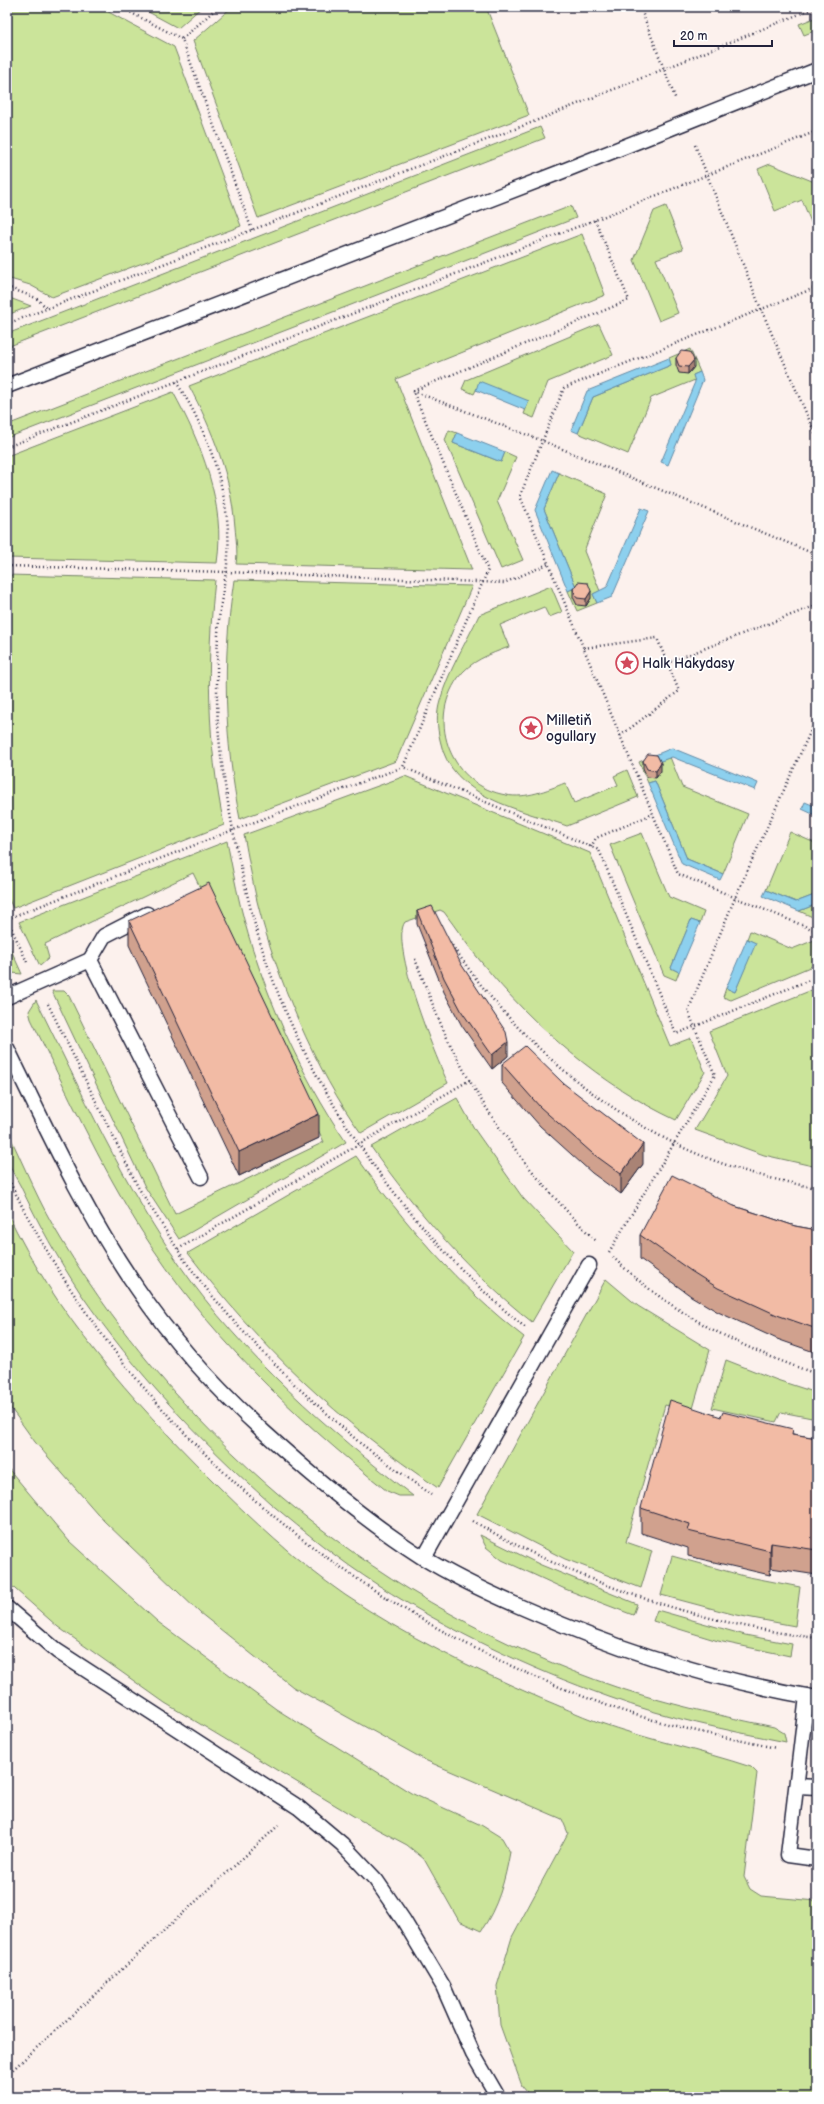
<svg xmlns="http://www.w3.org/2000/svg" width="824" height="2104" font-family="'Balsamiq Sans',sans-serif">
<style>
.green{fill:#cbe49a;stroke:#76836a}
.water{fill:#8dd0ee;stroke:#628aa6}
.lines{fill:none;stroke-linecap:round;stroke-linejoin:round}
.service-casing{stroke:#22223b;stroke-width:17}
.path{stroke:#22223b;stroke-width:2.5;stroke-dasharray:1 3;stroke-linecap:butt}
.service{stroke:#fff;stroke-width:14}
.wall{fill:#d0a18e;stroke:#22223b}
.shaded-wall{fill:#a98374;stroke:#22223b}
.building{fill:#f2bba5;stroke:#22223b}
.labels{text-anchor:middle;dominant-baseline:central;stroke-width:3.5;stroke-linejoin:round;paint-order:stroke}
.poi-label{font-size:14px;fill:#22223b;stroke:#fff;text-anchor:start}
</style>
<rect width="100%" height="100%" fill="#fcf1ed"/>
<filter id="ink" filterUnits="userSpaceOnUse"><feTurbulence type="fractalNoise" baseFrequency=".025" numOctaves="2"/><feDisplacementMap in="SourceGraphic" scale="8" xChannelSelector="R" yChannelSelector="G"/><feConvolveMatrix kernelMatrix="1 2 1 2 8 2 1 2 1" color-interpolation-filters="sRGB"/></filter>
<g filter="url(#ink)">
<!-- green -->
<g class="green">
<polygon points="17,7 99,7 174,47 241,226 52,297 30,285 7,278 7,11"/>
<polygon points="139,7 202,7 178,28"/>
<polygon points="232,7 486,7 529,115 258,218 193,41"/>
<polygon points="817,17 817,30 804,35 799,24"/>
<polygon points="540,127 545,138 7,347 7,334"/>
<polygon points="770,164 817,183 817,237 802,200 775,211 758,169"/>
<polygon points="571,206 576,218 7,438 7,425"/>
<polygon points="666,206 683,249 656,259 678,313 659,321 634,260 654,211"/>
<path d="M582,234l23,61 -209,84 76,191 -236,-6c2,-13 0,-24 -1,-37 -4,-51 -22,-96 -46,-141z"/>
<polygon points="7,297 31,306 7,315"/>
<polygon points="599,324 613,355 548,382 534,418 524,414 529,401 476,390 474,394 462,389 466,380"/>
<polygon points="690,349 700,372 693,375 695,380 651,398 628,454 578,433 593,397 671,365 669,358"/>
<path d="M173,392c28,51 53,112 44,171l-210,-5v-102z"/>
<polygon points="449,430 457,433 453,443 501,462 505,452 516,457 497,501 523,560 501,569 445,440"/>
<polygon points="559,473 607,494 584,551 600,591 593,594 597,603 577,611 568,591 576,587 544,509"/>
<path d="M7,575l208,5c-9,84 -8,162 9,245l-211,83 -6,-12z"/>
<path d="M234,580l238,6 -76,175 -156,58c-16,-79 -18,-159 -6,-239z"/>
<path d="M551,586l11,26 -13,5 -5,-10 -44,18 9,22c-19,7 -39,14 -51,31 -32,45 -6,108 48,117 20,4 41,-5 59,-12l9,20 44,-18 -4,-9 13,-6 11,27 -71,29c-47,-17 -116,-28 -127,-86 -3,-13 -4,-26 0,-39 8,-30 26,-58 39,-86z"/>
<polygon points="655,755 658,762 670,757 682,787 748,814 723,874 687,859 655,781 648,783 639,762"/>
<path d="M405,776l185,77 80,193 21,-8 14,34 -29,48c-75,-35 -142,-93 -194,-157 -14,-16 -25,-34 -38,-51l-4,-2 -35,12c-16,21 31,136 43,161l-87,50c-45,-61 -86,-159 -104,-232 -5,-22 -9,-44 -13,-66z"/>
<polygon points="790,832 817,844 817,894 796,902 766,890"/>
<polygon points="642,833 669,897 704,912 700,923 691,920 671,968 679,972 676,980 664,975 610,845"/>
<path d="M227,841c4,21 8,42 13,63 19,79 60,171 106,238l-167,97 -34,-52 -93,-196h12l5,5 106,218 149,-72 -131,-269 -148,71 4,14 -9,8 -21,-44z"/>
<polygon points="817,904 817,919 799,911"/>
<polygon points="750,931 792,949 817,939 817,964 731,1000 723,997 726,988 735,992 755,943 747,939"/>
<polygon points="7,941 22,974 12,973 7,969"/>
<polygon points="817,988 817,1167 764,1155 695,1130 727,1076 709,1031"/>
<path d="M36,1000c45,91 87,184 145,267 62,89 147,163 232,229h-14l-12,-5c-94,-75 -182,-159 -246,-261 -42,-67 -75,-140 -110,-211l-2,-8z"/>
<path d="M457,1098l18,32 48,68 50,53 -41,71c-62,-49 -115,-110 -161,-175z"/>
<path d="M7,1130c17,36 33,75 54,109 126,208 325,370 555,448 52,17 105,29 158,40l10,6 2,9c-60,-12 -120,-24 -177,-45 -81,-29 -159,-66 -231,-112 -38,-24 -73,-53 -108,-82 -71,-63 -135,-131 -189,-209 -23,-35 -43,-71 -61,-109 -5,-9 -12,-20 -13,-29 -1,-8 0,-18 0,-26z"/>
<path d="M356,1156c48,67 103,131 168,181l-86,151c-99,-66 -178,-141 -250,-235z"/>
<path d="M7,1212c49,103 124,187 203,266 42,42 86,83 135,117 61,41 128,74 195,103 20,8 39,17 58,24 50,18 102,28 153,45l6,6 -13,104 6,12 11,7 56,5v196h-286l-9,-11 -22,-61 -3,-39 15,-49 56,-104 -6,-14 -135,-58 -134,-74 -93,-74 -96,-92 -69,-79 -28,-39z"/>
<polygon points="606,1279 638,1306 710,1350 692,1412 665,1405 626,1542 652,1551 641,1588 565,1559 477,1514"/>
<polygon points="726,1360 777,1380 817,1393 817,1419 781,1412 776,1422 712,1408"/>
<path d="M7,1467l62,74 89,81 118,87 135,84 70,32 21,13 8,14c-5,28 -12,55 -29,79l-22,-10 -35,-62 -17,-14 -47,-25 -195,-117 -107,-76 -51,-45z"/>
<polygon points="480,1535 541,1565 637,1604 633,1615 565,1589 502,1560 486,1547"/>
<polygon points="672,1556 744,1576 800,1587 795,1626 736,1615 661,1595"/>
<polygon points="657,1610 745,1635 792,1644 790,1656 718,1641 653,1621"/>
</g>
<!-- water -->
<g class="water">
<polygon points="669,358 671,365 593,397 578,433 571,430 587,391"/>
<polygon points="700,372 703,380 668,465 661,462 695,382 693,375"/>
<polygon points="479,381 529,401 525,410 476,390"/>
<polygon points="457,433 505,452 501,462 453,443"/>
<polygon points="552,470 559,473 544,509 576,587 568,591 535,510"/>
<polygon points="641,508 649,511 612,597 597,603 593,594 607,587"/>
<polygon points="672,748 758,783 755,790 672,757 658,762 655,755"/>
<polygon points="655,781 687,859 723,874 720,880 682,864 648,783"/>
<polygon points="805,802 817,807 817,816 802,809"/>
<polygon points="766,890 796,902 817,894 817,904 799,911 763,896"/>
<polygon points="691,920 700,923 679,972 671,968"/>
<polygon points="747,939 756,943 735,992 726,988"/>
</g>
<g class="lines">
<!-- service casing -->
<g class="service-casing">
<g id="service">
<polyline points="7,386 558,173 817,70"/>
<polyline points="147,914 104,936 90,960 201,1177"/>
<polyline points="7,997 90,960"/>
<path d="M7,1048c40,82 78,165 130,240 41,61 92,114 147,162 44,39 89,76 138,107 36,22 75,40 113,56 91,40 184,68 282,85"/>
<polyline points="424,1558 589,1265"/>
<polyline points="7,1608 57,1651 298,1807 342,1844 376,1880 404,1921 443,1986 473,2054 498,2097"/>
<polyline points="807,1696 788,1855 817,1859"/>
<polyline points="797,1786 817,1787"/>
</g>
</g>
<!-- path -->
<g class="path">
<polyline points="120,7 182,39 252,230"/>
<polyline points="640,7 676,100"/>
<polyline points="182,39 218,7"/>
<polyline points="695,145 761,309 817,438"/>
<polyline points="595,220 629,300 413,391 488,570 403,767 599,850 676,1034 817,977"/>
<polyline points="7,287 36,298 47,308"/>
<polyline points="817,287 564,388 520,496 678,874 814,930 817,929"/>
<polyline points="7,324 533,122 817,7"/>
<path d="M176,382c32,47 56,117 52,174 -2,21 -7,42 -9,63 -2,25 -2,50 -2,74 0,51 9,102 19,152 4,19 8,38 13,57 29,120 92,230 172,323 32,37 66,72 105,103"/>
<polyline points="413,391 543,441 817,555"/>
<polyline points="7,447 595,220 817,131"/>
<polyline points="7,566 226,572 504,583 548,564"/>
<polyline points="584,648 657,638 679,691 620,736"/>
<polyline points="667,663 817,605"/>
<polyline points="591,847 596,838 653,814"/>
<path d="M450,942c57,87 139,161 234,206 41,19 88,32 133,40"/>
<path d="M415,959c12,30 22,59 36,87 37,74 87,138 145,195"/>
<polyline points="27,962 7,919 233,830 403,767"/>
<polyline points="48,1004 138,1187 185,1261 209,1292 236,1324 295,1385 360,1443 431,1495"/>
<path d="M7,1176c120,251 339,435 599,529 55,20 113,31 170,43"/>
<polyline points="178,1249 470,1080"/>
<polyline points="609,1252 715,1075 688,1011 735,898 817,717"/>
<path d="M613,1257c56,56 130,92 204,117"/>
<path d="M473,1521c99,59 230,104 344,117"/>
<polyline points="7,2075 280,1824"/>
</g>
<!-- service -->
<use href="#service" class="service"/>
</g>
<!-- wall -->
<g class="wall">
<polygon points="676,358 694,367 688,374 679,373 676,365"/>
<polygon points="573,589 591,598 586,606 577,605 573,597"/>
<polygon points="643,761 661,771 656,778 647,777 643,768"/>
<polygon points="417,911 508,1056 492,1069 462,1026 444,992 417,924"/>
<polygon points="129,921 319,1138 239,1176 129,945"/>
<polygon points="502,1064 643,1164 621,1194 592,1173 540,1126 502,1083"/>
<polygon points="734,1206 765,1216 795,1226 817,1230 817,1353 777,1339 718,1312 691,1296 640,1259 640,1235"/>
<polygon points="721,1417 793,1434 817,1438 817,1575 771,1568 770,1575 688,1556 688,1548 641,1533 641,1508"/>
</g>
<!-- shaded-wall -->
<g class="shaded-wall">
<polygon points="694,360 694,367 688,374 688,367"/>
<polygon points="591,591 591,598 586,606 586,599"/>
<polygon points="661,763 661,771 656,778 656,771"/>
<polygon points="508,1042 508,1056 492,1069 492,1055"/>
<polygon points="319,1114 319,1138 239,1176 239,1152"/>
<polygon points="643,1144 643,1164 621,1194 621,1174"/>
<polygon points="771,1543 771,1568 770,1575 770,1551"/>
</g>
<!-- building -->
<g class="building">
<polygon points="681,351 690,352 694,360 688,367 679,366 676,358"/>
<polygon points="578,582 588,583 591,591 586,599 577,598 573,589"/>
<polygon points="648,754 657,755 661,763 656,771 647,769 643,761"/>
<polygon points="209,883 319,1114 239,1152 129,921"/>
<polygon points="432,906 461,964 506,1032 508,1042 492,1055 462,1012 444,978 417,911"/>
<polygon points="525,1046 563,1083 643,1144 621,1174 592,1153 540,1107 502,1064"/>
<polygon points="672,1175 734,1206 765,1216 795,1226 817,1230 817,1329 777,1315 718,1288 691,1271 640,1235"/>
<polygon points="670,1400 721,1417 723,1412 793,1429 792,1434 817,1438 817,1550 771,1543 770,1551 688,1531 690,1524 641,1508"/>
</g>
</g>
<!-- icons -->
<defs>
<g id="sight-ring" transform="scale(1.15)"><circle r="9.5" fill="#fff" stroke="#d1495b" stroke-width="1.5"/><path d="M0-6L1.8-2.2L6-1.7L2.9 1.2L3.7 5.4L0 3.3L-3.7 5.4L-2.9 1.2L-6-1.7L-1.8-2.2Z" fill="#d1495b"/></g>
</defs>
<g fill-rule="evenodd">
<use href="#sight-ring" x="627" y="663"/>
<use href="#sight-ring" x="531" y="728"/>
</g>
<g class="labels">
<!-- poi labels -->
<g class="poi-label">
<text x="642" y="663">Halk Hakydasy</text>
<text x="546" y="720">Milletiň<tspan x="546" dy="16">ogullary</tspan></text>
</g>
</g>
<!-- margin -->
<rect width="824" height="2104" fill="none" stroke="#fff" stroke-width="24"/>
<rect x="12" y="12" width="800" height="2080" fill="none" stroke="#22223b" stroke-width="1.5" filter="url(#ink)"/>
<!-- scale -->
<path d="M674 40v6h98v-6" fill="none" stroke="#22223b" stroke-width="2"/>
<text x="680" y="40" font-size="12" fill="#22223b" stroke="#ffffff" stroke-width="3" paint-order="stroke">20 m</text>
</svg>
